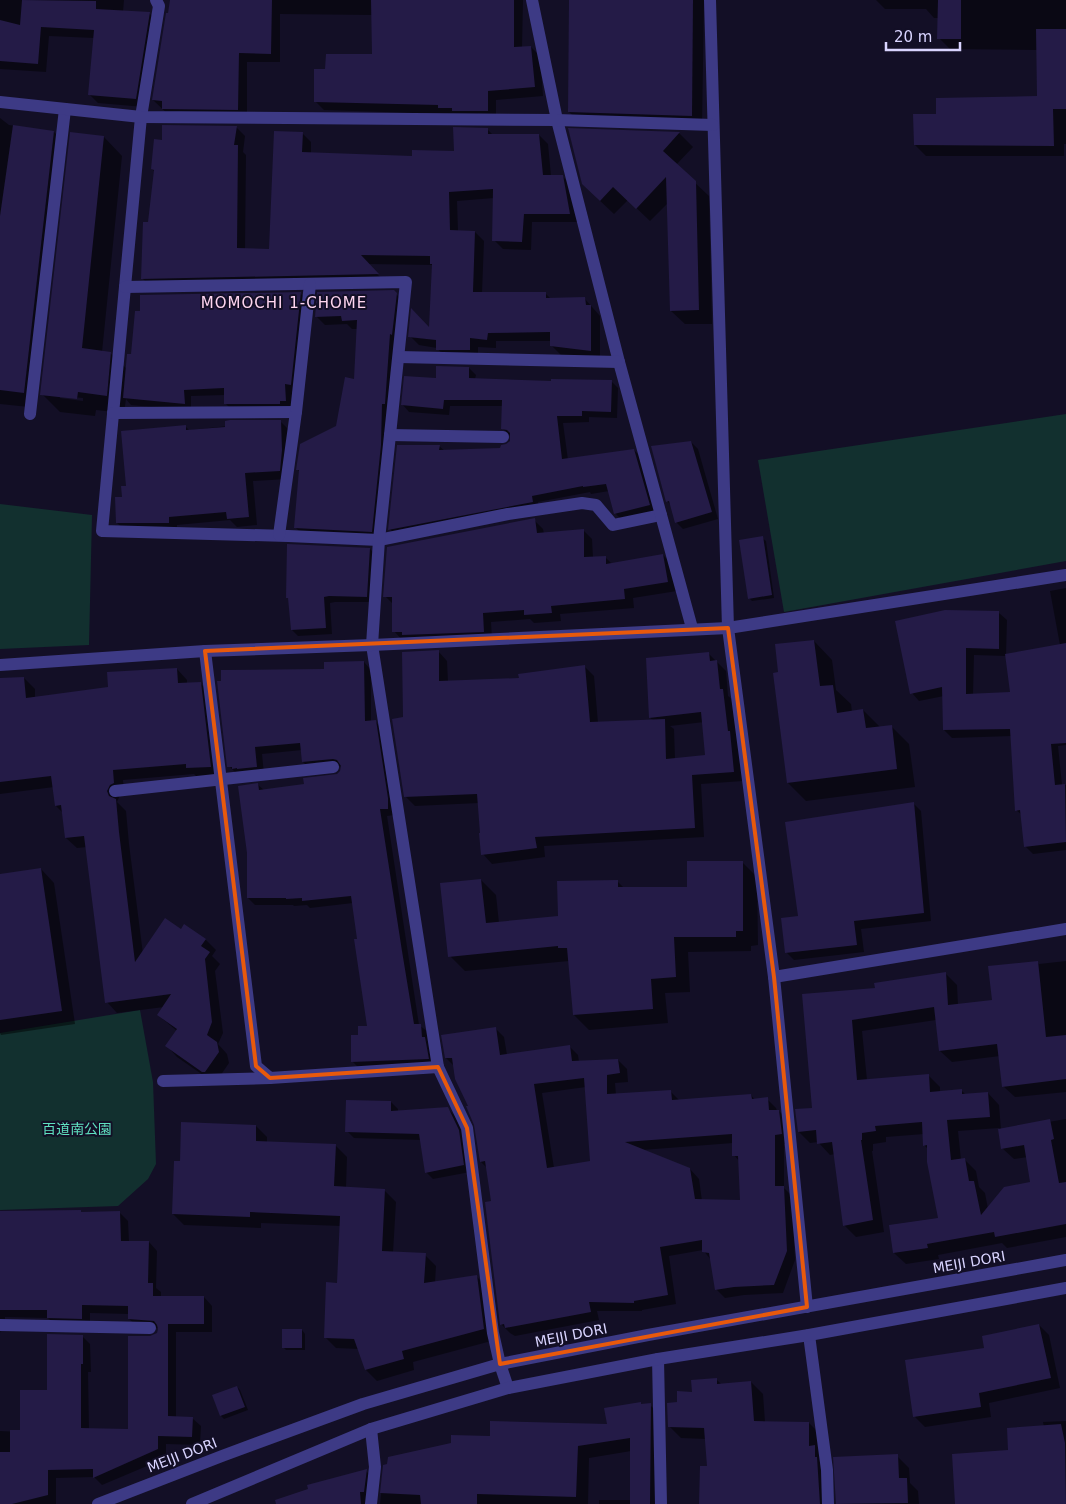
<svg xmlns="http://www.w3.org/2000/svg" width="1066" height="1504" font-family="'DejaVu Sans','Noto Sans JP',sans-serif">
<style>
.green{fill:#12302f}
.shadow{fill:#0007;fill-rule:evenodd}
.building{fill:#241b47;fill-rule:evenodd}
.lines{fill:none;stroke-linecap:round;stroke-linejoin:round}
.service{stroke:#3d3a85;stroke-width:12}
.minor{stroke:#3d3a85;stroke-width:12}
.tertiary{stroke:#3d3a85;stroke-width:12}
.marked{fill:none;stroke:#e8590c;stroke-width:4;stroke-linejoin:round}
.labels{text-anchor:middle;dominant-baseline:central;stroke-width:4;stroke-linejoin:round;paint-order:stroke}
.park-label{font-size:14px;fill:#5fe0c0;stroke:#130f26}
.street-label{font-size:14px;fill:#d9d4ff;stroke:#130f26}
.neighbourhood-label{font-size:15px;letter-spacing:1px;fill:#ffd6f0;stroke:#130f26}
</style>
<rect width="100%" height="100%" fill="#130f26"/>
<!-- green -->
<g class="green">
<polygon points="1066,414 1066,561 784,612 758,460"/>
<polygon points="0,504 92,515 89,645 0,649"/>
<polygon points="140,1010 153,1082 156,1164 148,1179 118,1206 0,1210 0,1033"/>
</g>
<!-- shadow -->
<g class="shadow">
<polygon points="0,0 124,0 123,12 149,13 158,22 144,107 98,103 89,94 94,38 49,36 46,72 0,69"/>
<polygon points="172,0 523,0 522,48 531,47 540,56 543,96 496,100 496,120 445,114 324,110 315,101 326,71 374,56 372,15 280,14 280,62 247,62 247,118 172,118 153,100"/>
<polygon points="570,0 704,0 702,126 580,122 569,112"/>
<polygon points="876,0 1066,0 1066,144 1064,144 1064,156 926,156 915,145 937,115 1038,98 1037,50 950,49 939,38 939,18 934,18 926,9 885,9"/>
<polygon points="0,118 9,125 54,132 67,145 29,407 0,404"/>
<polygon points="236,127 245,136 243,152 246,155 245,250 270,251 302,133 311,142 311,153 413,157 456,152 487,129 493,135 539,135 548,144 551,176 562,176 571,185 578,222 532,222 531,250 503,249 494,240 494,198 457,201 458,231 475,232 484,241 482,293 545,293 551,299 585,299 600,316 600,359 561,355 552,346 552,341 496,341 496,348 478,347 478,359 446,358 437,348 419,345 410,336 430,329 433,265 367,264 386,283 151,287 142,278 155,172 152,169 163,141"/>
<polygon points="569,130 679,133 693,147 676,165 709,196 712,324 685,324 671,311 668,203 650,221 628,200 614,214 597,198"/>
<path d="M104,137l18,19 -20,196 8,1 17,16 173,-76 7,7 -10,92 -5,-1v17l-59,3 -7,-7 -1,-9 -34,1v15l-60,-6 -5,-6 -2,14 -28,-3 -1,6 -35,-4 -18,-18zM60,396l23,2v3l-23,-3z"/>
<polygon points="394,292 405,303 380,540 304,536 296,528 300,472 298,470 337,427 355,380 358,329 352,329 347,324 325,325 316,316"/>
<polygon points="469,368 476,375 475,379 552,382 611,381 618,388 617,418 589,417 589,422 563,423 568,460 634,450 641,457 656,512 622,520 615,513 609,491 591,494 590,492 538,502 539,509 396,536 390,529 439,446 445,451 502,450 508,445 512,438 502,428 503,406 450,406 449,415 409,412 403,405 437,380"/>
<polygon points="280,421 289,430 288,479 253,481 257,525 237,527 230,520 177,525 177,531 126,531 117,523 123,498 127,487 185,426 189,430"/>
<polygon points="691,442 698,449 718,519 683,529 676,522 672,506 667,501"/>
<polygon points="534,520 543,529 544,534 583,530 592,539 593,558 605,557 612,564 663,555 672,564 677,591 633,598 634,608 560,614 561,621 534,623 530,619 491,622 492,640 403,641 394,631 394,605 385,596"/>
<polygon points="762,538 766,541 774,598 752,601 749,598"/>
<polygon points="370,549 376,555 373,602 335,602 330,603 332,634 298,636 292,630"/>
<path d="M1066,588v157l-8,1 4,39h4v65l-33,4 -8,-8 -3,-31 -6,-5 -4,-74 -60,2 -8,-8v-34l-25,5 -7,-8 87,-80 8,7 -1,35 54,-10 -10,-54zM974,655l32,1 6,38 -39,1z"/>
<polygon points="814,641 832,660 836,690 851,704 852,712 863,710 880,727 891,726 909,744 915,787 806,801 788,783 780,674"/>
<path d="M438,651l9,10 1,21 72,-3 65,-12 9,9 4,47 55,-3 -3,-2 58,-65 18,18 2,25 4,3 11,82 -42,3 3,53 -160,9 1,11 -53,7 -9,-10 -4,-51 -64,3 -10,-10 -1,-77zM704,722l3,34 -32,3 -1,-30 -4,-3z"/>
<polygon points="364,662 371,670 371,722 375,721 382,729 395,815 387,816 419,1025 428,1032 435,1066 359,1068 352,1061 359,1036 369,1027 353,903 310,908 307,905 294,906 293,905 255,905 248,898 258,785 264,790 305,785 338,775 341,771 342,766 310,769 303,762 302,750 262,754 264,774 236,773 229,766 325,670"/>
<polygon points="177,669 187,680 187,684 200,683 211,694 221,778 198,778 194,774 123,780 124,794 120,795 117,802 126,811 129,844 143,954 181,931 185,926 206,940 216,950 212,956 220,964 215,971 223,1033 218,1044 227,1054 229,1063 216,1082 213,1082 177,1057 167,1046 177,1031 158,1015 164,1007 117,1013 107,1002 87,847 77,848 66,838 63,813 56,806 54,787 0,794 0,680 24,678 35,689 35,698 110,688"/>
<polygon points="913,803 921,811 931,921 861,929 864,952 794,960 786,952 799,917"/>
<polygon points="742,862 757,877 758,945 751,946 751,951 688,952 690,992 665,993 668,1023 589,1030 574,1015 569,961 465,971 450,956 481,880 496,895 499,923 559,917 617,881 624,888 689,888"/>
<polygon points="41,869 54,883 75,1024 1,1035 0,1033 0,875"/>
<path d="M1066,961v131l-51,5 -12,-11 -3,-30 -48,6 -12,-11 -4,-31 -74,11 5,49 61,-5 12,12v5l21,-2 5,5 22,-2 11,12 2,25 65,-11v118l-59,11 -5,-5 -64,12 1,4 -33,5 -12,-11 45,-34 -10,-69 -5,-5v-11l-38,3v5l-13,2v7h-1l12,81 -28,5 -12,-12 -9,-71 -5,1 -12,-13 -8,1 -11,-11 14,-23 -10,-114 73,-6 70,-15 11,11 1,20 35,-4 44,-39 2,2zM999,1128l3,20 12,11 14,-2 4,26 -44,26 -3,-16 -6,-6 -3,-16 -12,-12 -3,1 -3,-29z"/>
<path d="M495,1028l9,9 3,18 62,-9 9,9 1,7 39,-2 9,9 1,13 -13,1 1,12 54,-4 10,10 71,-6 4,5 12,-1 9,9 1,3h2l9,9 2,23 -6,1v44l8,8 3,64 -12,33 -39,2 -19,3 -9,-9 -5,-29 -8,-10 -34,6 7,48 -34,6v1h-45l2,9 -84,16 -5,-3 -9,-9 -9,-122 -5,-34 -6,-6 -5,-36 -6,-19 -16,-41 -8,-8zM586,1087l6,75 -38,6 -12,-75zM733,1143l1,12 5,6 2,41 -39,-1 -3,-22 -9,-10 -48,-19z"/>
<polygon points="391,1102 398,1109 398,1112 448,1109 455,1116 465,1138 470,1172 433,1179 426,1172 422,1140 354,1138 347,1131"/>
<polygon points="256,1126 267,1137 267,1143 335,1145 347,1157 346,1188 384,1190 396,1202 393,1253 425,1255 436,1266 435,1283 477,1277 488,1288 495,1340 413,1362 414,1370 377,1381 366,1370 359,1349 336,1348 325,1337 338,1284 341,1226 261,1223 261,1228 184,1225 173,1214 181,1162"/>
<polygon points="0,1213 120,1213 128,1221 129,1242 149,1242 157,1251 156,1288 161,1292 161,1297 204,1297 212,1306 212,1332 176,1332 176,1417 192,1418 201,1426 200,1445 166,1444 166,1458 102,1485 94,1477 56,1478 56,1504 0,1504 0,1431 21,1432 82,1336 90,1344 91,1372 88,1372 89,1430 129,1430 154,1337 158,1333 159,1328 138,1327 129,1319 129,1314 90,1313 90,1326 57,1326 48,1318 5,1317 5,1325 2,1325 0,1333"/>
<polygon points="1039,1325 1049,1335 1060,1388 989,1403 991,1417 925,1427 915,1417 986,1349"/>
<polygon points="302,1330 305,1334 305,1350 286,1350 283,1347"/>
<polygon points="717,1380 722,1385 751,1382 763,1394 765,1422 809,1423 821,1435 831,1504 701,1504 708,1467 706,1439 681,1438 669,1426 678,1404"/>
<polygon points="237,1387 240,1390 248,1410 224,1419 221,1416"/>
<polygon points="640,1403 642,1405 650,1405 662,1417 662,1504 599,1504 599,1500 631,1500 631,1451 589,1458 588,1504 380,1504 384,1466 491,1438 608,1425"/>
<polygon points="1066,1421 1066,1504 957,1504 1010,1452 1044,1427 1043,1422"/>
<polygon points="897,1456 909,1468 910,1483 918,1491 919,1504 837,1504 835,1458"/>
<polygon points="366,1471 378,1483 376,1504 284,1504"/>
</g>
<!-- building -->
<g class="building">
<polygon points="22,0 96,1 96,9 150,12 136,99 88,95 94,30 41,27 38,64 0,61 0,20 20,25"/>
<polygon points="170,0 272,0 271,54 239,53 238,110 162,109 162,101 152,100 166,13 168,13"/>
<polygon points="371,0 514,0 514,47 531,46 535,87 488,91 488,111 452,111 452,108 438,108 438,105 314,102 314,69 325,69 326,54 372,54"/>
<polygon points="569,0 693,0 692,116 568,112"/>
<polygon points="938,0 961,0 961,39 937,39"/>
<polygon points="1036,29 1066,29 1066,109 1053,109 1054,146 914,145 913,114 936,114 936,98 1037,96"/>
<polygon points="13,125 54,131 24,393 0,390 0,216"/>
<polygon points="162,125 237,126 234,145 238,145 237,248 269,249 274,131 303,132 302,152 412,156 412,150 454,151 453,127 488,128 488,134 539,134 543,175 563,175 570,214 524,214 522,242 492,241 493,189 449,192 450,230 475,231 473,292 546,292 546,298 585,297 586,305 591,305 591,351 550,346 550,332 488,333 487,340 470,338 470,350 436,350 436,340 408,337 411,308 429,327 432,264 430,264 430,256 361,255 379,274 141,279 143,222 148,222 154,170 151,169 154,139 162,140"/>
<polygon points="568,128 680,132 663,151 696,181 699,310 670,311 666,177 636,209 613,187 600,201 582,184"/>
<polygon points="70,132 104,136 82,348 111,352 107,396 78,392 77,399 40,395"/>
<polygon points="394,290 397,293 392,335 390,334 385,404 382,404 381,445 372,532 294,528 299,470 296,470 300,444 336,426 345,377 354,379 357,320 342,321 341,316 315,317 317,292"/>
<polygon points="301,292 291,385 285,384 286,401 280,401 280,404 224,404 224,388 184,390 185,404 123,398 127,354 131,354 135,311 140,311 140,295"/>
<polygon points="436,366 469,367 469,378 551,381 551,379 612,380 611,412 582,411 582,416 557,416 562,459 634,449 650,505 614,514 606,484 583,487 583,486 532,496 533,502 388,530 397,445 440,445 439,450 500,448 501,445 506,444 510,441 510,433 507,430 501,429 502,400 444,400 443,409 401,405 404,376 436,378"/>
<polygon points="281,420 282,450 280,471 245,473 249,517 227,519 226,512 169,517 169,523 116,523 115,497 122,497 121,486 126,486 121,431 186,425 186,430 225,427 225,421 230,420"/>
<polygon points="691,441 712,512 675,523 669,501 666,502 651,446"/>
<polygon points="535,518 537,533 584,529 584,557 606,556 606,564 663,554 668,582 624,589 625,599 551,606 552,613 524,615 524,610 483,613 484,632 402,635 402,632 392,632 392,597 383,597 387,547"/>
<polygon points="763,536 772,595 748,599 739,540"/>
<polygon points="287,544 370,548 367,597 329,596 324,597 326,628 291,630 288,598 286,598"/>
<polygon points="945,610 999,611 999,649 966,648 966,694 1010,692 1005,654 1066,643 1066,743 1051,744 1055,785 1065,784 1066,842 1024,847 1020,810 1015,811 1010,729 943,730 942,687 910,694 895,621"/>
<polygon points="814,640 820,686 833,685 837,713 863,709 866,728 892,725 897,769 787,783 773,673 778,672 775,644"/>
<polygon points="439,650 439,681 519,678 518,674 585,665 590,722 665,719 666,759 705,755 701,712 649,718 646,658 709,652 710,661 717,660 720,689 723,689 728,731 730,731 734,772 692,775 695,828 535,837 537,848 481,855 479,833 480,833 477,794 404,797 392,719 403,717 402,652"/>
<polygon points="364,661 365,721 376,720 388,798 388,809 380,809 402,951 414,1024 421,1024 422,1037 425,1037 429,1059 351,1062 351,1035 358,1035 358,1026 367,1026 354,939 357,939 351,896 302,901 302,898 286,899 286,898 247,898 247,853 238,786 258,783 259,790 304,784 303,778 337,774 340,771 341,766 337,760 333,759 302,762 300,743 255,747 257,767 237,769 237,768 232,769 232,767 227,767 217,681 221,681 221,670 324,669 324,662"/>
<polygon points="177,668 178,683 201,682 211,767 186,768 186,764 113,770 114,783 110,785 107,791 109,796 116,799 119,832 135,962 165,918 181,929 184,924 206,939 201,946 210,952 205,959 212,1022 207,1035 217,1042 219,1052 205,1072 202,1072 165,1046 177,1029 157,1015 171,994 105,1003 84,836 65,838 61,805 55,806 51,776 0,782 0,678 24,677 26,698 108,687 107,672"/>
<polygon points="914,802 924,913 854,921 857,945 785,953 781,918 798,916 785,822"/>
<polygon points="687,861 743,861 743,931 736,931 736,937 674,937 676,977 651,979 653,1009 573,1015 567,948 558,948 558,946 448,957 440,883 481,879 486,923 558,916 557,881 618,880 618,887 687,887"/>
<polygon points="41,868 62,1011 0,1020 0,874"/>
<polygon points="1038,961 1046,1037 1066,1035 1066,1079 1002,1087 997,1044 939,1051 934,1007 852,1020 857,1080 929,1074 930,1092 962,1089 962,1094 988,1092 990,1117 947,1120 951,1160 965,1158 969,1181 974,1181 981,1215 1004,1187 1030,1182 1024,1145 1001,1149 998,1129 1050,1119 1054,1139 1051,1140 1059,1183 1066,1182 1066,1224 995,1237 994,1232 927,1244 928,1248 893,1253 889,1225 938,1218 927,1162 927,1145 923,1146 922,1122 875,1126 876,1131 862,1133 862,1140 861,1140 873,1220 843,1226 832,1142 817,1144 816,1130 798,1132 795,1109 812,1108 802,994 875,988 874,983 946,972 948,1005 992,1000 988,966"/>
<path d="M496,1027l4,28 70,-10 2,16 46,-2 2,14 -13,2v19l64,-4 1,10 79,-6 1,5 16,-2 1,13h10l3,24 -7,1v51h9l3,65 -13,34 -40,2 -19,3 -6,-37 -7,-1v-12l-42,7 8,48 -34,6v2l-45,-1 2,10 -86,16 -1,-4 -4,1 -15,-123 6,-1 -6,-40 -5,1 -6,-37 -8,-19h2l-13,-27 -3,-21h-7l-4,-23zM584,1078l6,83 -43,7 -13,-84zM732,1134v22h6l2,44 -45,-1 -5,-31 -65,-26z"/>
<polygon points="346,1100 391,1101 391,1111 448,1107 459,1130 464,1165 425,1173 419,1134 345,1132"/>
<polygon points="181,1122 256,1125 256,1141 336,1144 334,1186 385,1189 382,1251 426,1253 424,1283 477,1275 484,1329 402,1351 404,1359 365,1370 354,1339 324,1338 326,1282 337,1283 340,1216 250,1212 250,1217 172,1214 174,1161 180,1161"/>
<polygon points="81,1210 81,1212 120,1211 121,1241 149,1241 148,1283 153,1283 153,1296 204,1296 204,1324 168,1324 168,1416 193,1417 192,1437 158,1436 158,1449 93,1478 93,1469 48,1470 48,1495 12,1504 0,1504 0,1452 10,1452 10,1430 20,1430 20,1390 47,1390 47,1334 83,1335 83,1364 81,1364 81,1428 128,1429 128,1336 150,1336 157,1333 158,1329 157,1325 154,1321 128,1319 128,1306 82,1305 82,1319 47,1318 47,1310 0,1310 0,1211"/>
<polygon points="1039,1324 1051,1378 979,1393 981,1407 913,1417 905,1360 984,1348 982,1336"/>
<rect x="282" y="1329" width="20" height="19"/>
<polygon points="717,1378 717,1384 751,1381 754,1421 809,1422 809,1446 815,1445 815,1457 817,1457 820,1504 699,1504 700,1466 707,1466 704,1428 668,1427 667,1403 677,1402 677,1391 692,1392 691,1380"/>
<polygon points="237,1386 245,1407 220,1416 212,1395"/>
<polygon points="641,1402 641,1404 651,1403 650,1504 630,1504 630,1438 578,1446 576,1497 477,1494 477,1504 421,1504 420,1495 380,1493 383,1465 387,1464 388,1457 451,1443 451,1435 490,1436 490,1421 607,1424 604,1408"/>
<polygon points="1061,1424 1065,1443 1066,1504 955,1504 952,1454 1008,1450 1007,1428"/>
<polygon points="898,1454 899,1478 907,1478 908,1503 836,1504 833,1457"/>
<polygon points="367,1469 364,1492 360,1492 361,1504 276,1504 275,1500 308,1489 307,1485"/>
</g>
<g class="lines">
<!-- service -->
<polyline class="service" points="30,414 65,109"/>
<!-- minor -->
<g class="minor">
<polyline points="156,0 159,6 141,117 102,531 288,536 379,540 508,514 582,503 596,505 613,525 661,515"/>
<polyline points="532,0 557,120 619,362 692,628"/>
<polyline points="710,0 728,628 774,977 807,1307"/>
<polyline points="0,102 141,117 557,120 713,125"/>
<polyline points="125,287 406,282 379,540 372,645 438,1067 467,1128 493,1333 500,1364 508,1388"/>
<polyline points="399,357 619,362"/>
<polyline points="113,413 296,412"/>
<polyline points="390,435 503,437"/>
<polyline points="279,535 296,412 310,284"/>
<polyline points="205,651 256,1066 270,1078 438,1067"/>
<polyline points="0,665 205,651 372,645 728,628 1066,575"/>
<polyline points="115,791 333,767"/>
<polyline points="774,977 1066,929"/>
<polyline points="163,1081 270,1078"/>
<polyline points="0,1325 150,1328"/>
<polyline points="809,1335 827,1470 828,1504"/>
<polyline points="658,1359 661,1504"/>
<polyline points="371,1429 375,1467 371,1504"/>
</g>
<!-- tertiary -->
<g class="tertiary">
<polyline points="98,1504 222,1456 363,1404 500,1364 648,1335 1066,1260"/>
<polyline points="192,1504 371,1429 508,1388 658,1359 809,1335 1066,1288"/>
</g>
</g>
<!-- marked area -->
<path class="marked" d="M728,628l46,349 33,330 -307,57 -33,-236 -29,-61 -168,11 -14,-12 -51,-415z"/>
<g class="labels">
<!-- park labels -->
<g class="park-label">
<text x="77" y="1129">百道南公園</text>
</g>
<!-- street labels -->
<g class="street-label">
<text transform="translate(969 1262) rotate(-10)">MEIJI DORI</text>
<text transform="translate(571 1335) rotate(-11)">MEIJI DORI</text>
<text transform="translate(182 1455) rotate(-21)">MEIJI DORI</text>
</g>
<!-- neighbourhood labels -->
<g class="neighbourhood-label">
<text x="284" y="303">MOMOCHI 1-CHOME</text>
</g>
</g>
<!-- scale -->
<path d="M886 42v8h74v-8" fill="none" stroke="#d9d4ff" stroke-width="2.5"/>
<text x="894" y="42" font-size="15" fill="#d9d4ff" stroke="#130f26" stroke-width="4" paint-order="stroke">20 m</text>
</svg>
